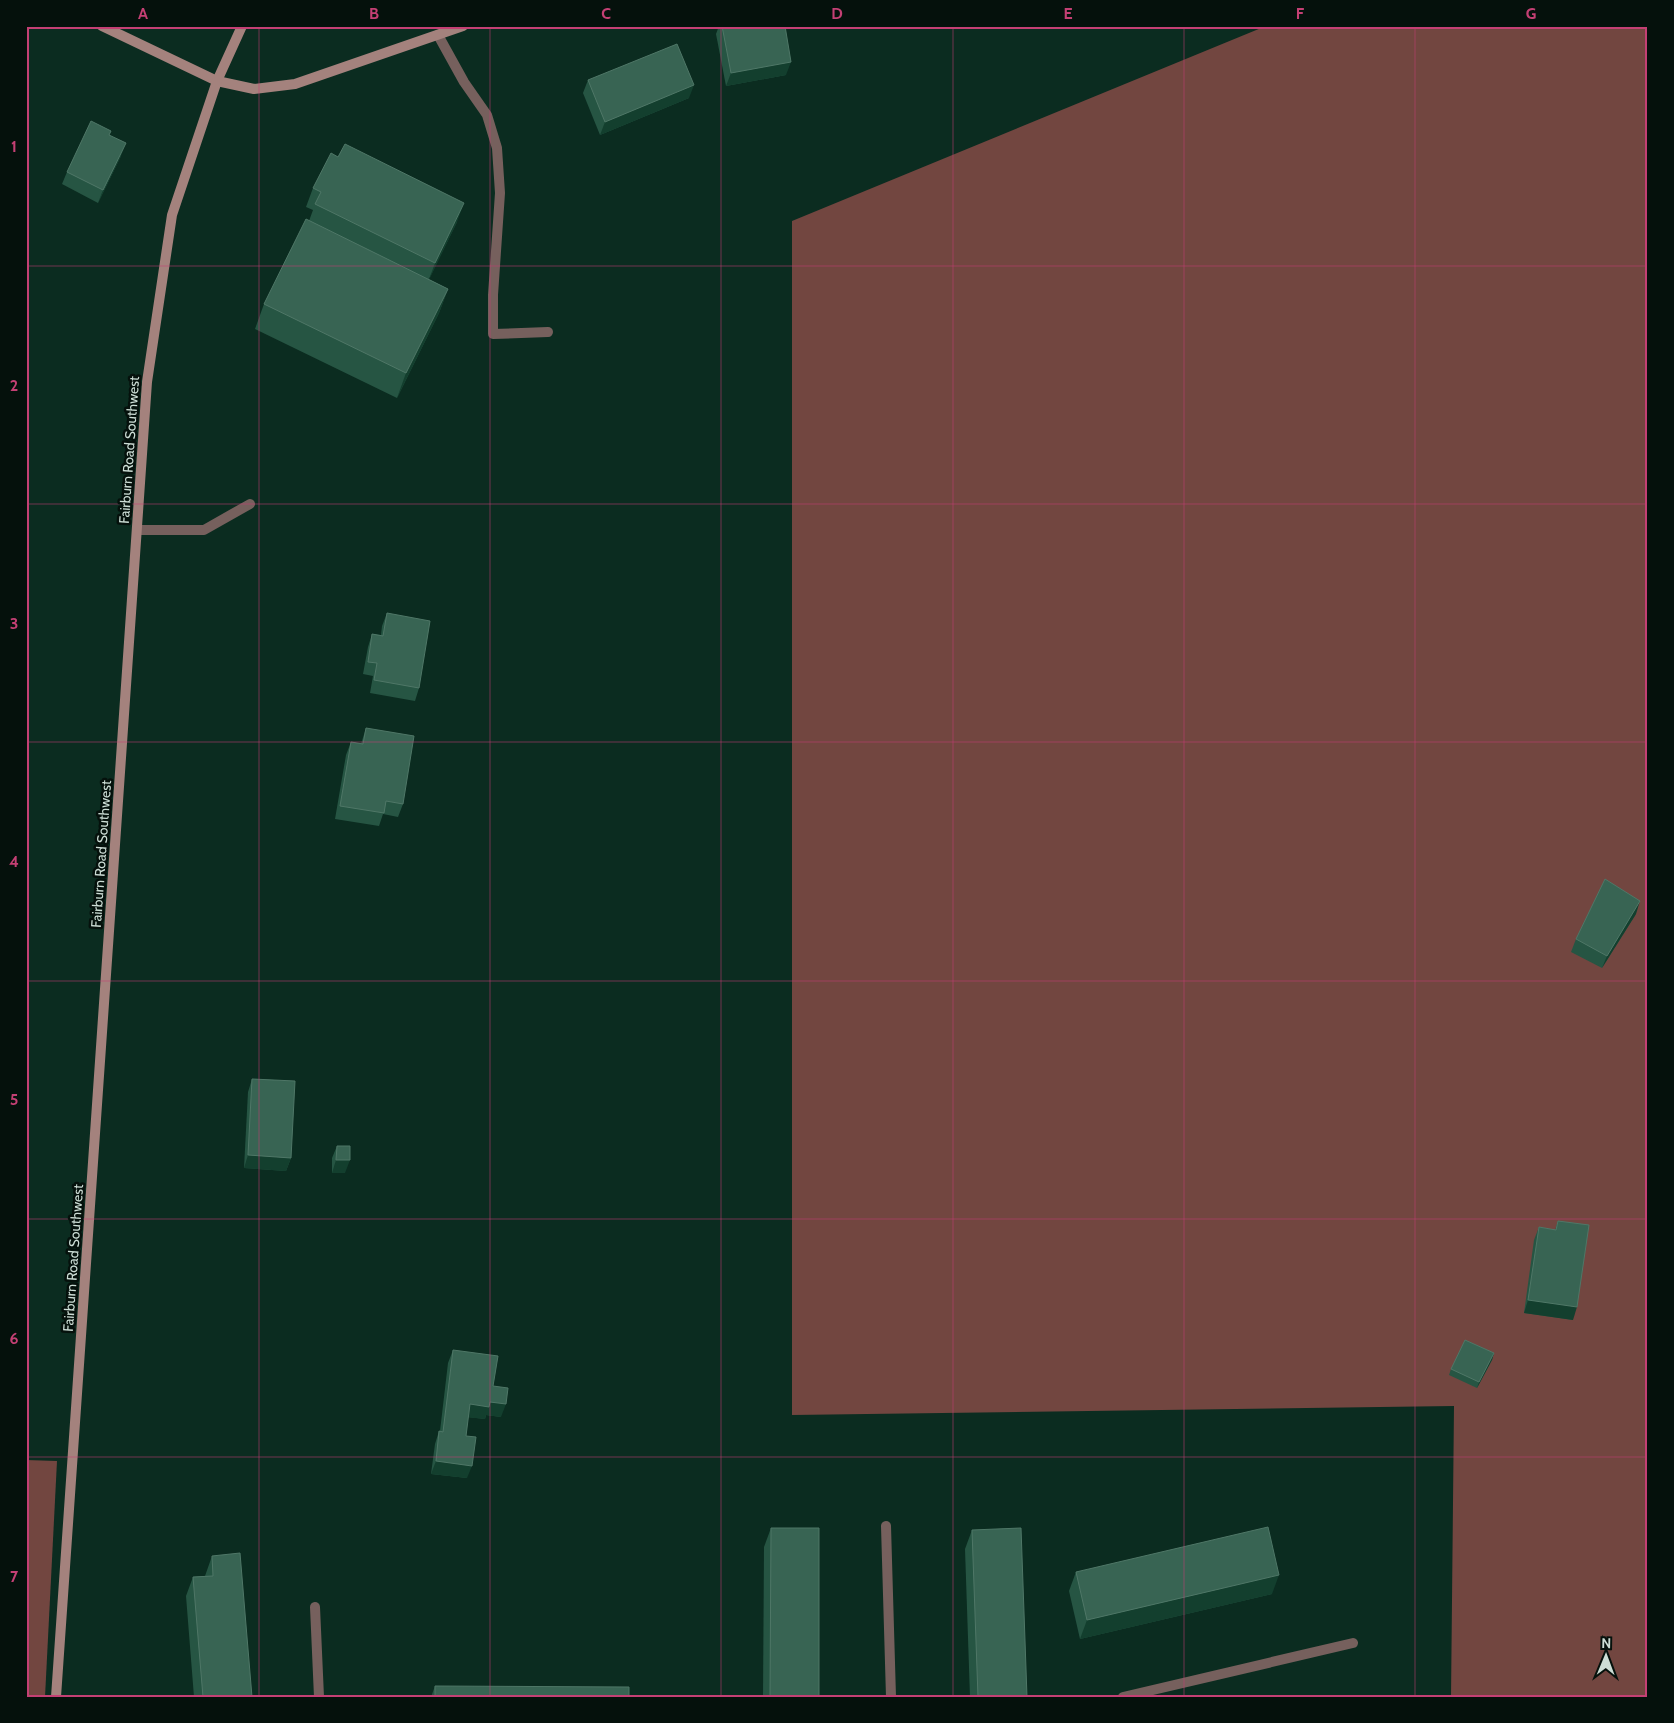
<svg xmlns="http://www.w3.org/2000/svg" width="1674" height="1723" font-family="Cabin,sans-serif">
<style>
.forest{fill:#724640}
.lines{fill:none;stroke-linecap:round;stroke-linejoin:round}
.lane{stroke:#76605d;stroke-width:10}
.street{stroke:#76605d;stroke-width:10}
.secondary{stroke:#a4827d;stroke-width:10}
.wall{fill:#265543}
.shaded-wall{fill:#133f2e}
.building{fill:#386453;stroke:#4f7767}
.grid{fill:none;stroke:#c44074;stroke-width:1;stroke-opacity:0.55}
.labels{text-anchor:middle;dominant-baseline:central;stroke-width:5;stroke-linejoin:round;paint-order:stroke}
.street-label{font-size:14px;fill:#cdded6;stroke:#05110c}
.neatline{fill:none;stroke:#c44074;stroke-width:2}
.grid-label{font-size:16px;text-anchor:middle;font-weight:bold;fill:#c44074}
</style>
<rect width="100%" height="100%" fill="#0b2c20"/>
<!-- forest -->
<g class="forest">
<polygon points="1266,26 1648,26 1648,1697 1451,1697 1454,1406 792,1415 792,221"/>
<polygon points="26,1460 57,1461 45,1697 26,1697"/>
</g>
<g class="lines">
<!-- lane -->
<g class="lane">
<polyline points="438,35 464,82 487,115 497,148 500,193 493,295 493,334 548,332"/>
<polyline points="137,530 204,530 250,504"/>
</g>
<!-- street -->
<g class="street">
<polyline points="886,1526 891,1697"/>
<polyline points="315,1607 319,1697"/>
<polyline points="1123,1697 1353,1643"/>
</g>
<!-- secondary -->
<g class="secondary">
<polyline points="102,26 217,81 254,89 295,84 463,26"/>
<polyline points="56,1697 147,382 172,215 217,81 242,26"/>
</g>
</g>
<!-- wall -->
<g class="wall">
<polygon points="719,26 785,26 786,75 726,86 716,34"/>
<polygon points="588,80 689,98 600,135 583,93"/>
<polygon points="110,135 121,156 98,203 62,184 67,172"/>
<polygon points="313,188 457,222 429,279 448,289 439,313 397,398 255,329 264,304 309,221 313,210 306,207"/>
<polygon points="387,613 419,688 415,701 370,693 373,676 363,674 368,647 372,634 381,635 382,626"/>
<polygon points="366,728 403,804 398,817 383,814 379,826 335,819 346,755 351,742 361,744"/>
<polygon points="1636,914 1602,968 1571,952 1576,939"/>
<polygon points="252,1079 291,1158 286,1171 244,1168 248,1092"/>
<polygon points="337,1146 345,1173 332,1173 332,1158"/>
<polygon points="1558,1221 1573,1320 1524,1313 1534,1240 1539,1227 1555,1230"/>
<polygon points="453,1350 493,1386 501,1417 486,1415 485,1419 468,1417 466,1436 467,1478 431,1474 435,1444 439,1431 440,1431 448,1363"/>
<polygon points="1494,1353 1492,1360 1477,1388 1449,1375 1451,1369"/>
<polygon points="771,1528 819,1697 763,1697 764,1547"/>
<polygon points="972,1530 1027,1697 970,1697 965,1549"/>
<polygon points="212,1556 252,1697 194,1697 186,1596 193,1577 205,1576"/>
<polygon points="1076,1572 1272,1594 1080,1639 1069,1591"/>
<polygon points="435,1686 629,1697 431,1697"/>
</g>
<!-- shaded-wall -->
<g class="shaded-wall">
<polygon points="791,62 786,75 726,86 731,73"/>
<polygon points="694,85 689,98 600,135 605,122"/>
<polygon points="126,143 121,156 98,203 103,190"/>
<polygon points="464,203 457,222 428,282 435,263"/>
<polygon points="448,289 439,313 397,398 406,373"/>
<polygon points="1640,901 1636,914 1602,968 1607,956"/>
<polygon points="248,1155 291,1158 286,1171 244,1168"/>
<polygon points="336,1160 350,1160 345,1173 332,1173"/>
<polygon points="1528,1300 1577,1307 1573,1320 1524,1313"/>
<polygon points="1494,1353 1492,1360 1477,1388 1479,1382"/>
<polygon points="490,1402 506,1404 501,1417 486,1415 485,1419 465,1417 470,1404"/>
<polygon points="436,1461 472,1466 467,1478 431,1474"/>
<polygon points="1279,1575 1272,1594 1080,1639 1087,1620"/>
</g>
<!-- building -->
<g class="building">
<polygon points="722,26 785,26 791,62 731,73"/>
<polygon points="677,44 694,85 605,122 588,80"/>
<polygon points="91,121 111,131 109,135 126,143 103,190 67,172"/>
<polygon points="345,144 464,203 435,263 315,204 321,192 313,188 331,153 338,157"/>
<polygon points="306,219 448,289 406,373 264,304"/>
<polygon points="387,613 430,621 419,688 374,680 377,663 368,662 372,634 383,636"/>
<polygon points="366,728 414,736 403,804 386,801 384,813 340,806 351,742 363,744"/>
<polygon points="1605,879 1640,901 1607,956 1576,939"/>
<polygon points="252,1079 295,1081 291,1158 248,1155"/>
<polygon points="337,1146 350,1146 350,1160 336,1160"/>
<polygon points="1558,1221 1589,1225 1577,1307 1528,1300 1539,1227 1556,1230"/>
<polygon points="1465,1340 1494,1353 1479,1382 1451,1369"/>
<polygon points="453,1350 498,1356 493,1386 508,1388 506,1404 490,1402 489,1407 470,1404 466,1436 476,1437 472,1466 436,1461 439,1431 443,1432"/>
<polygon points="1268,1527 1279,1575 1087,1620 1076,1572"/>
<polygon points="771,1528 819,1528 819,1697 770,1697"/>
<polygon points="1021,1528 1027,1697 978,1697 972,1530"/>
<polygon points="240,1553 252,1697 203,1697 193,1577 213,1576 212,1556"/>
<polygon points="435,1686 629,1687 629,1697 435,1697"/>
</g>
<!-- grid -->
<path class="grid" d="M259,26v1671M490,26v1671M721,26v1671M953,26v1671M1184,26v1671M1415,26v1671M26,266h1622M26,504h1622M26,742h1622M26,981h1622M26,1219h1622M26,1457h1622"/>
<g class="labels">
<!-- street labels -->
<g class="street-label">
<text transform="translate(129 450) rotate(-86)">Fairburn Road Southwest</text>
<text transform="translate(101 854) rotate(-86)">Fairburn Road Southwest</text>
<text transform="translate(73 1258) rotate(-86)">Fairburn Road Southwest</text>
</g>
</g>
<!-- border -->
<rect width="1674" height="1723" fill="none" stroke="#05110c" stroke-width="55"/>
<!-- north arrow -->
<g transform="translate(1606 1656) rotate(1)" stroke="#05110c" stroke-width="4" paint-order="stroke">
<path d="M0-4L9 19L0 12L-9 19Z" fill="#cdded6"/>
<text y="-8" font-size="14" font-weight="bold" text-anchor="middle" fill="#cdded6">N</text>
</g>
<rect x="28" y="28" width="1618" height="1668" class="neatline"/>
<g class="grid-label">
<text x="143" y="19">A</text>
<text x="374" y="19">B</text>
<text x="606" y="19">C</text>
<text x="837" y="19">D</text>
<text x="1068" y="19">E</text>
<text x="1300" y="19">F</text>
<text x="1531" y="19">G</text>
<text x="14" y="152">1</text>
<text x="14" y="391">2</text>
<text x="14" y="629">3</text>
<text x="14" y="867">4</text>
<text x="14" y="1105">5</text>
<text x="14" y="1344">6</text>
<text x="14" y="1582">7</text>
</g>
</svg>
